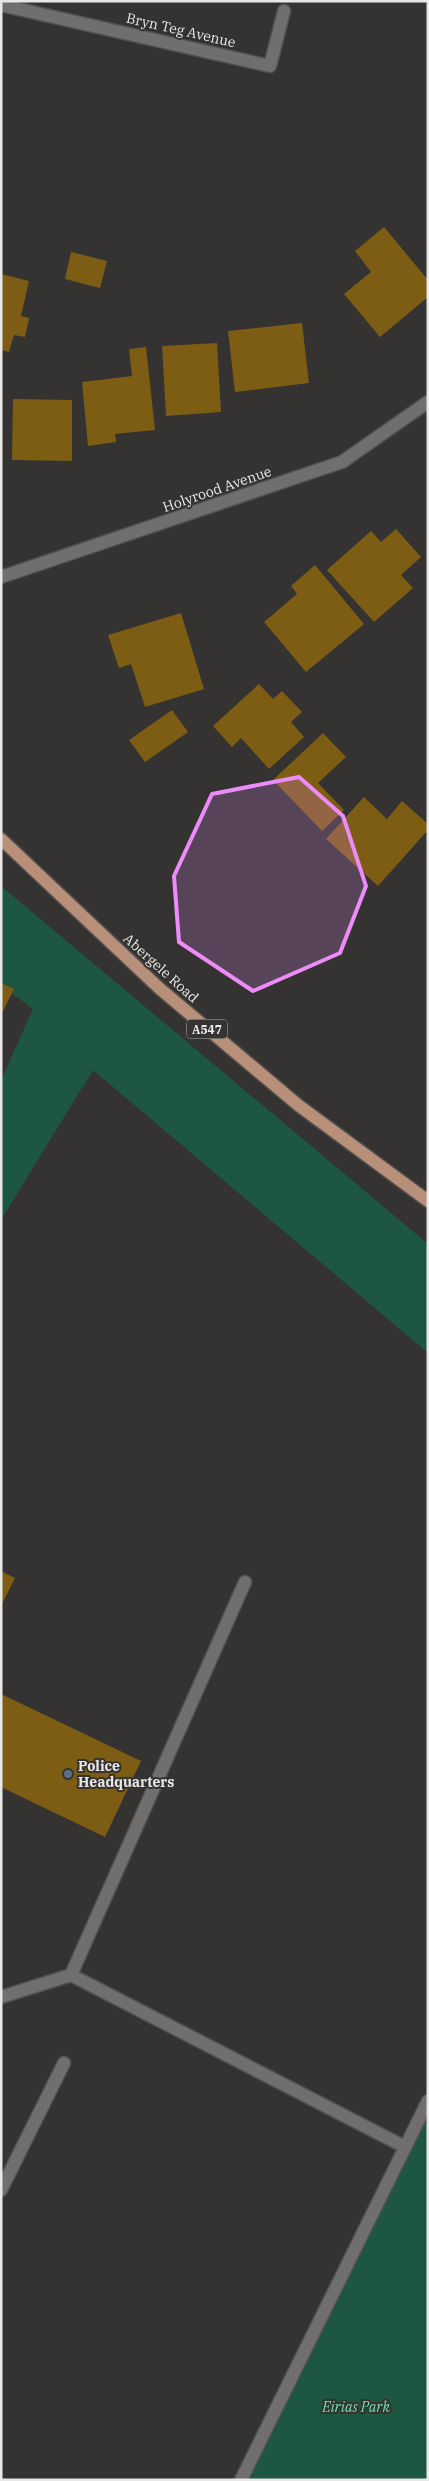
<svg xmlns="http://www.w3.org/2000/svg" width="429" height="2481" font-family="'IBM Plex Serif',serif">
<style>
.green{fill:#1d5741}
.building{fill:#7d5c14}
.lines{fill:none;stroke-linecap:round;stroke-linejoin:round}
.service-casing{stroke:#51504f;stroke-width:15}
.minor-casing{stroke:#51504f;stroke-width:15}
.primary-casing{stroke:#51504f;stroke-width:15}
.service{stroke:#716f6d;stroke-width:12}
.minor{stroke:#716f6d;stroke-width:12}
.primary{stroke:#b88f78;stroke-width:12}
.marked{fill:#ed8cf9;fill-opacity:0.2;stroke:#ed8cf9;stroke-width:4;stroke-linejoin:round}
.service-dot{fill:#5c6f8a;stroke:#343331;stroke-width:2}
.labels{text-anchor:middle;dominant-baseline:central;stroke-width:4;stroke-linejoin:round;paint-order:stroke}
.shield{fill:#343331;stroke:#b3b2b0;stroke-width:1}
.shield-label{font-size:12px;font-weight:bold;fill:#e9e8e7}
.street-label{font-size:14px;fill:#e9e8e7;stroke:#343331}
.poi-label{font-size:14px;font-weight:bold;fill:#e9e8e7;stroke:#343331;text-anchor:start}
.park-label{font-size:14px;font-style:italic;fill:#71e2b4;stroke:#343331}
</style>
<rect width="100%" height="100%" fill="#343331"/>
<!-- green -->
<g class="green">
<polygon points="1,886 428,1244 428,1353 93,1070 1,1220 1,1080 33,1009 1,985"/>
<polygon points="428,2101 428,2480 241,2480"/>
</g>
<!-- building -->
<g class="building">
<polygon points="384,227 428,280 428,297 380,337 344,294 371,272 355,251"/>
<polygon points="71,252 107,261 100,288 65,279"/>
<polygon points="1,274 29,281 21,316 29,318 25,337 14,335 9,352 1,350"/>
<polygon points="302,323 309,383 235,392 228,331"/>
<polygon points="217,343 221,412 166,416 162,346"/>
<polygon points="146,347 155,430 115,434 116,442 88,446 82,382 132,376 129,349"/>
<polygon points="13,399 72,400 72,461 12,460"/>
<polygon points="396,529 421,557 401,575 413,588 374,622 327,570 371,531 381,542"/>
<polygon points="315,565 364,624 306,672 264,622 297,594 291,586"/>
<polygon points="181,613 204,689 145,707 131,664 119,668 108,635"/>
<polygon points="259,684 273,699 282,691 302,712 291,722 304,737 269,769 241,738 232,747 213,726"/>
<polygon points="172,710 188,732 145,762 129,740"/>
<polygon points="323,733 346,757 318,783 344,810 322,831 273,780"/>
<polygon points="364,797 387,819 402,801 428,824 428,830 378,886 326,839"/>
<polygon points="1,983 14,989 1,1015"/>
<polygon points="1,1571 15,1578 1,1606"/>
<polygon points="1,1694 141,1761 105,1837 1,1787"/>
</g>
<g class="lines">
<!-- service casing -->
<g class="service-casing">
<g id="service">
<polyline points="245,1582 71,1975 405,2147"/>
<polyline points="1,1997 71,1975"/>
<polyline points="1,2190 64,2063"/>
</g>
</g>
<!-- minor casing -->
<g class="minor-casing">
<g id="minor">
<polyline points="1,5 270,66 284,11"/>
<polyline points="1,577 342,462 428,402"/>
<polyline points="241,2480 428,2101"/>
</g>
</g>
<!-- primary casing -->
<g class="primary-casing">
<polyline id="primary" points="1,839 159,988 298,1105 428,1201"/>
</g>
<!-- service -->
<use href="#service" class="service"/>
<!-- minor -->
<use href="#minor" class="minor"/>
<!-- primary -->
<use href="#primary" class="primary"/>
</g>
<!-- marked area -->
<path class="marked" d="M299,777l44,39 23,70 -26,67 -87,38 -74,-49 -5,-66 38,-82z"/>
<!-- markers -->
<circle class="service-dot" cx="68" cy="1774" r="5"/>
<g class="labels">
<!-- shield labels -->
<rect class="shield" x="187" y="1019.5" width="40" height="19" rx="4"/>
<g class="shield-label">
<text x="207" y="1029">A547</text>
</g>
<!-- street labels -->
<g class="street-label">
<text transform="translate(181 30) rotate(13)">Bryn Teg Avenue</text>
<text transform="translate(217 489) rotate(-19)">Holyrood Avenue</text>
<text transform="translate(161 968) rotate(42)">Abergele Road</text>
</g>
<!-- poi labels -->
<g class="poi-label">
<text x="78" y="1766">Police<tspan x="78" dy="16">Headquarters</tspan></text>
</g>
<!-- park labels -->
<g class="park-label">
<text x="356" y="2407">Eirias Park</text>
</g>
</g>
<!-- border -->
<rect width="429" height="2481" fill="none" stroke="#e9e8e7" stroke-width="5"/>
</svg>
